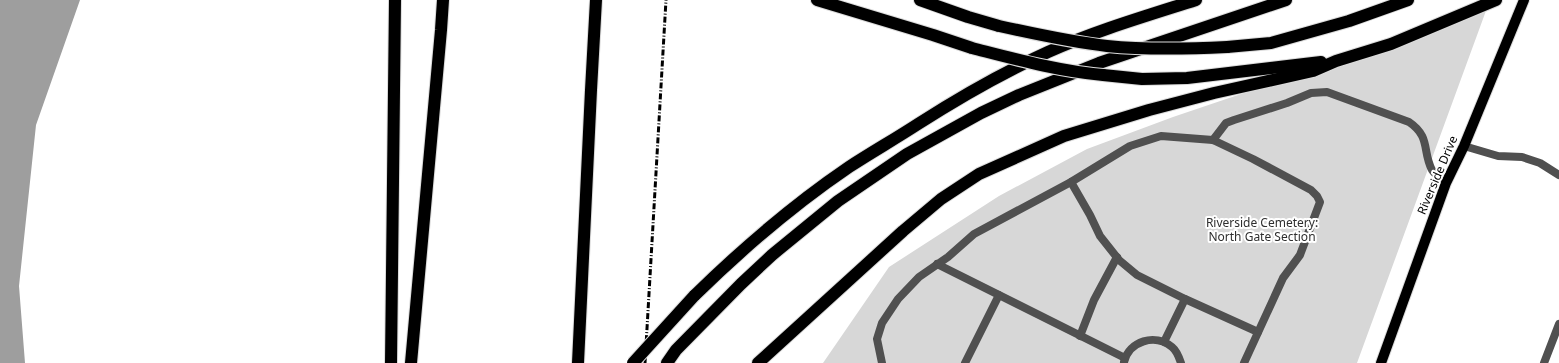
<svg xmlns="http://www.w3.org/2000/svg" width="1559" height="363" font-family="'Noto Sans',sans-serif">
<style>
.green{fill:#d7d7d7}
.water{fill:#9e9e9e}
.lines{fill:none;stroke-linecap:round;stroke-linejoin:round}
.primary-casing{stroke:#dbdbdb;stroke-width:12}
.highway-casing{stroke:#dbdbdb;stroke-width:14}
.street{stroke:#505050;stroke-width:8}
.primary{stroke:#000;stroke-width:10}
.highway{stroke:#000;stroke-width:12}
.rail{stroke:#000;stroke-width:3;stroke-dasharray:6 2 1 2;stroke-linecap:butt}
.highway-bridge-casing{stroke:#dbdbdb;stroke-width:14;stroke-linecap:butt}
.highway-bridge{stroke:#000;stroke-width:12}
.labels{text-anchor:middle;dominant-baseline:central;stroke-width:4;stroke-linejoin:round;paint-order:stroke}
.street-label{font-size:12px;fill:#000;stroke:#fff}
.park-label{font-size:12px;fill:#2e2e2e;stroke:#fff}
</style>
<rect width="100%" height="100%" fill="#fff"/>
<!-- green -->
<polygon class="green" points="1487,8 1357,363 823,363 889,267 999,196 1087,149 1173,117 1368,51"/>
<!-- water -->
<polygon class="water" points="0,0 80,0 36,125 19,286 25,363 0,363"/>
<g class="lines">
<!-- primary casing -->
<g class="primary-casing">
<polyline id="primary" points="1381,363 1446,183 1464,146 1524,0"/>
</g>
<!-- highway casing -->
<g class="highway-casing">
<g id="highway">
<polyline points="817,0 933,35 972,48"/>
<polyline points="920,0 968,17 999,26"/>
<polyline points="1227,47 1271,43 1349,21 1408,0"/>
<polyline points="1103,75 1142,79 1187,78 1321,62"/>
<path d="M694,296c48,-47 99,-91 155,-129 23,-15 46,-28 69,-43 42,-27 84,-51 130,-72 47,-21 98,-36 148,-52"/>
<polyline points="391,363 395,0"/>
<polyline points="411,363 441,30 443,0"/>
<polyline points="578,363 591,90 596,0"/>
<polyline points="667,363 676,350 741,284 772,255 838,201 907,154 981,113 1019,95 1099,63 1286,0"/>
<polyline points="758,363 903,231 941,199 979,174 1064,136 1149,110 1214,93 1313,71 1336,61 1391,44 1496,0"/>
</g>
</g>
<!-- street -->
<g class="street">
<path d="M1213,140l13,-17 8,-3 53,-17 24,-10 16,-1 82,30c22,15 13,29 23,48 3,5 10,9 14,13"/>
<polyline points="1464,146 1498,156 1522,157 1540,163 1559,175"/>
<polyline points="1071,182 1090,215 1100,236 1119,260 1137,275 1185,299 1258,332"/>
<polyline points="937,264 1125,358"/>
<polyline points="1080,336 1094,300 1117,257"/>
<polyline points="1164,342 1185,299"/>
<path d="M1124,362c5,-21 31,-29 48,-15 5,4 7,10 9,16"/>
<polyline points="882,363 877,339 882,323 898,299 919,277 948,257 974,234 1071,182 1130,146 1161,136 1213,140 1253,159 1311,190 1317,196 1320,202 1300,255 1283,278 1244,363"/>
<polyline points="965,363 999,295"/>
<polyline points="1544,363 1559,324"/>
</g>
<!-- primary -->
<use href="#primary" class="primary"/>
<!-- highway -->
<use href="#highway" class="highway"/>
<!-- rail -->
<polyline class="rail" points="645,363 666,0"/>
<!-- highway-bridge casing -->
<g class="highway-bridge-casing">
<g id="highway-bridge">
<path d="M999,26c36,8 72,16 108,20 40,4 80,3 120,1"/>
<path d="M972,48c43,11 86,23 131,27"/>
<polyline points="633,363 694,296"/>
</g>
</g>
<!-- highway-bridge -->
<use href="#highway-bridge" class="highway-bridge"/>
</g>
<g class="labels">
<!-- street labels -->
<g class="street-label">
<text transform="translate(1437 175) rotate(-67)">Riverside Drive</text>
</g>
<!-- park labels -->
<g class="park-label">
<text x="1262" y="222">Riverside Cemetery:<tspan x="1262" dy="14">North Gate Section</tspan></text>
</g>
</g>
</svg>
